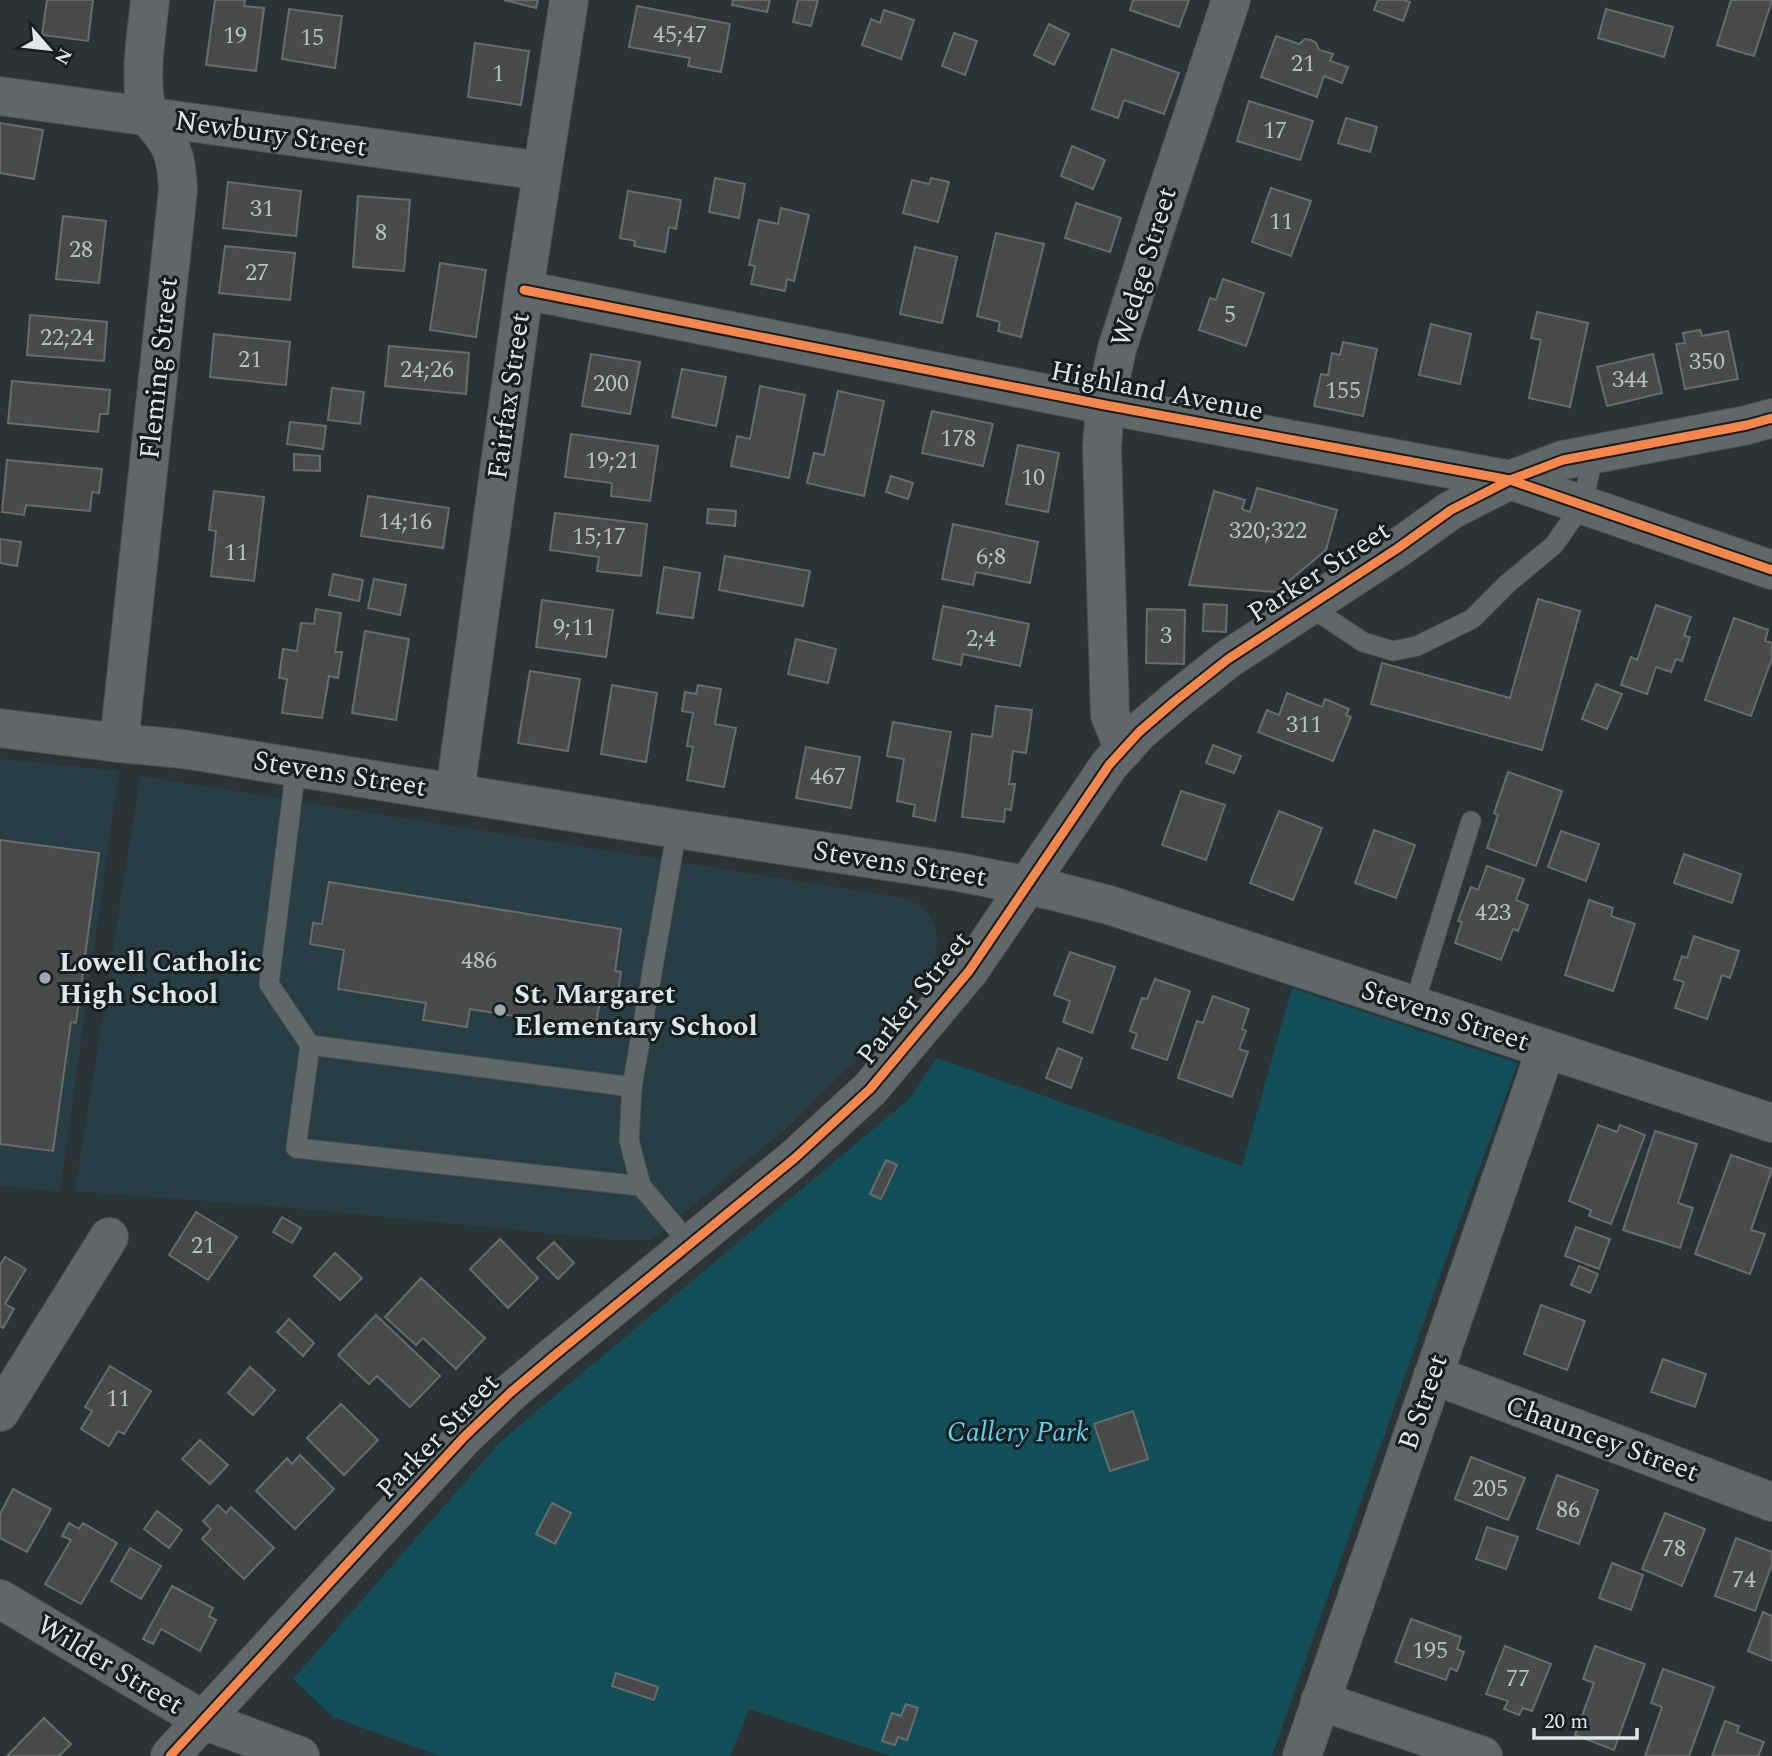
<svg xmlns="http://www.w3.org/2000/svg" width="1772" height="1756" font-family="Spectral,serif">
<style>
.built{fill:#273f44}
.green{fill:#124f59}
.building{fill:#484b49;stroke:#6a6c6a;stroke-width:2}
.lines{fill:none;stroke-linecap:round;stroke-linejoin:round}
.lane-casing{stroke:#485152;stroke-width:21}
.street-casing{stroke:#485152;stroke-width:40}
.secondary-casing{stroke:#485152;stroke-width:40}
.lane{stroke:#606769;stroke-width:19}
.street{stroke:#606769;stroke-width:38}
.secondary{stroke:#606769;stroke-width:38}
.cycleway-casing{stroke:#151d1e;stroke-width:13}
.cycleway{stroke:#f5874c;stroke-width:9}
.poi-dot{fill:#9ea9ab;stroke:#151d1e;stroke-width:2.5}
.labels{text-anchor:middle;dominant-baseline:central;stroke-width:6;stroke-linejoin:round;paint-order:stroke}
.number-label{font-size:24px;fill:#b8c1c2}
.street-label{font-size:28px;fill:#dde8ea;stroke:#151d1e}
.poi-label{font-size:28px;font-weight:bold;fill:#dde8ea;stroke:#151d1e;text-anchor:start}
.park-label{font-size:28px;font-style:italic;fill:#4fd8f2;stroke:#151d1e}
</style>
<rect width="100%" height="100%" fill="#2a3436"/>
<!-- built -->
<g class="built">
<polygon points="0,759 119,771 60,1192 0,1185"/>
<polygon points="140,776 903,898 917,904 928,913 935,926 938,940 936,954 930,968 864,1052 788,1127 651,1240 618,1240 273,1206 75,1191"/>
</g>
<!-- green -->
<polygon class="green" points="1292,988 1518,1063 1448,1253 1272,1756 892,1756 749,1709 730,1756 440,1756 333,1717 293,1679 501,1441 908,1100 937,1058 1242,1166"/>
<!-- building -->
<g class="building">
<polygon points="47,0 93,0 88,41 42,35"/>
<polygon points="215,0 245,0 244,6 264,8 256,71 206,65"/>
<polygon points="504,0 538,0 536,8"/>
<polygon points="733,0 770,0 767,12 732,5"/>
<polygon points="798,0 818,0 811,26 793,22"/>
<polygon points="1133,0 1189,0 1179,27 1130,10"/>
<polygon points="1378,0 1404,0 1410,2 1403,21 1374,10"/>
<polygon points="1731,0 1772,0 1754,56 1717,45"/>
<polygon points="637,6 730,24 721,72 688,66 690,58 629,47"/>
<polygon points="289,9 342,16 335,68 282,59"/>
<polygon points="1606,9 1673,27 1664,57 1598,38"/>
<polygon points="884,10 914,20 901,59 862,45 871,19 880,23"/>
<polygon points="1049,24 1069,34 1054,65 1034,55"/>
<polygon points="954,33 977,41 965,75 942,66"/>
<polygon points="1276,36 1299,44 1305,39 1311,40 1316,43 1319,50 1333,54 1330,61 1348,67 1342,83 1324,76 1317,97 1261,77"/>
<polygon points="475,43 529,51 521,105 468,97"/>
<polygon points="1112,49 1179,73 1164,114 1124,100 1118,118 1092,109"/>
<polygon points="1249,101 1313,121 1300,160 1237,141"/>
<polygon points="1346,118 1377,127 1370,152 1338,143"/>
<polygon points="0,123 43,130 34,179 0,173"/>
<polygon points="1072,146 1105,160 1093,189 1061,176"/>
<polygon points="715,178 745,184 739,218 709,212"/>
<polygon points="931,178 949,182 938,222 903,213 912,180 929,184"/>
<polygon points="228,182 301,191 296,236 223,228"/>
<polygon points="1271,188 1311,201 1291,256 1252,242"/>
<polygon points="628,191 681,200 676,229 669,227 665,252 634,246 635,241 620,238"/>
<polygon points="358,196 410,200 404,271 353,267"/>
<polygon points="1076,203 1121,218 1110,252 1065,238"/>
<polygon points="781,208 809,215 794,281 787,279 785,291 751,284 755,266 749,265 759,220 778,224"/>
<polygon points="63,216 106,221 99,283 56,279"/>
<polygon points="996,233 1044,244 1021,337 998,331 1000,322 977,316"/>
<polygon points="225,246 295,253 290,300 219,293"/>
<polygon points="915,247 957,257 942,323 900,314"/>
<polygon points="440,263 486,270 476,337 430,330"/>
<polygon points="1223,279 1264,293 1246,346 1199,330 1210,298 1216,300"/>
<polygon points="1537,312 1588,323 1570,407 1529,398 1541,340 1531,338"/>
<polygon points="30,315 107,322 104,361 27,355"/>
<polygon points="1431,324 1471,334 1460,384 1419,375"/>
<polygon points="1700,330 1702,336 1728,331 1738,379 1685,389 1676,344 1685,343 1683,333"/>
<polygon points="214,334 290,342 286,385 210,377"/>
<polygon points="1343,342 1377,349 1363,416 1314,406 1321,374 1328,375 1332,353 1340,355"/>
<polygon points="389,346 469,353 466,394 385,386"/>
<polygon points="591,354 640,362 630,414 582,406"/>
<polygon points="1653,354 1662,393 1607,406 1597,367"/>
<polygon points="682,369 726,377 716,426 672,417"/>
<polygon points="12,381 110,390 108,414 100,414 98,432 8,423"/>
<polygon points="760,386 805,395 789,478 731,466 737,436 750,439"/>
<polygon points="332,388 364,392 360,424 328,420"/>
<polygon points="838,391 884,401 864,496 807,483 814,453 824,455"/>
<polygon points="932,411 993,424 983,466 922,453"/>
<polygon points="290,422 326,426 323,449 287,444"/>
<polygon points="571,434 658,446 650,501 611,496 612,483 565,477"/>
<polygon points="1018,445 1059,453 1048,512 1006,504"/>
<polygon points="294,454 320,456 320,471 294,470"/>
<polygon points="7,460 102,469 99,493 92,492 90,511 26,505 24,515 2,512"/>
<polygon points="891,476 913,483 908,499 886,492"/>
<polygon points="1257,488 1337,510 1326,550 1276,592 1189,585 1214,491 1245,500 1242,509 1250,512"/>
<polygon points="214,491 264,497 254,581 211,576 216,531 209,530"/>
<polygon points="368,496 449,508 443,548 361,536"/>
<polygon points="708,509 736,511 735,526 707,523"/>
<polygon points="555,513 647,524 641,576 597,571 599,557 550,550"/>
<polygon points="953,524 1038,542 1030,583 976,572 973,585 942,579"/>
<polygon points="0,539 21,542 17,566 0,563"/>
<polygon points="725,556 810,571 803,606 719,590"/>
<polygon points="664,567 700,573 693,618 657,613"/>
<polygon points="333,574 363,580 359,601 329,595"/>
<polygon points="374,579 406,585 400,615 368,608"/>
<polygon points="1538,599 1580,611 1542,750 1371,704 1382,663 1510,698"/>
<polygon points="542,600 613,610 606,657 536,647"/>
<polygon points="1204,604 1227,605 1226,632 1203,631"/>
<polygon points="1656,605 1691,617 1684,636 1690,637 1682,661 1676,659 1671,672 1656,667 1647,694 1621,685 1631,657 1637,660"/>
<polygon points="943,606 1029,624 1020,666 963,654 961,665 933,659"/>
<polygon points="316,609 341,613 335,652 342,652 338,678 329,676 322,718 282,713 287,679 279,678 283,649 297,651 301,623 314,624"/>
<polygon points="1147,609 1185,610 1184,664 1146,663"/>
<polygon points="1734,618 1768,630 1765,641 1772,643 1772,658 1751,716 1705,700"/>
<polygon points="365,631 409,639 396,720 352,713"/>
<polygon points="796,639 836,649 828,683 788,674"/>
<polygon points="530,671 580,679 568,751 518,743"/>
<polygon points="1596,684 1622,694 1607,729 1582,719"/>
<polygon points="612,685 657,693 646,762 601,754"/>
<polygon points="698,685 721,689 715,724 736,728 724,787 687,780 693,747 687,746 693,713 682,711 685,692 696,694"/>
<polygon points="1287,693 1322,707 1325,699 1349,709 1346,715 1351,717 1333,761 1258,732 1267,710 1279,715"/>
<polygon points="996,706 1032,710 1026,753 1013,751 1009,784 1015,784 1011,810 1005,809 1004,822 962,817 972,734 992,737"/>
<polygon points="893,722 951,732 935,821 913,816 915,805 897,801 904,759 887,756"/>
<polygon points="1213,745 1241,756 1234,773 1206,763"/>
<polygon points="806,747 860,757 851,808 796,798"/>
<polygon points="1508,772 1562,791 1536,866 1487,848 1498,815 1494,813"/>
<polygon points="1181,791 1225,805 1206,860 1162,845"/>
<polygon points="1279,811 1322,828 1293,900 1250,883"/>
<polygon points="1374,830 1415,845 1396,898 1355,883"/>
<polygon points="1561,831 1599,844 1586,881 1548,867"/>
<polygon points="0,840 99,853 76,1023 71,1022 53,1151 0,1144"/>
<polygon points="1684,854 1741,874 1732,903 1674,883"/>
<polygon points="1487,866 1524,879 1516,900 1528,905 1518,931 1513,929 1501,960 1455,943 1462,922 1458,921 1471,887 1478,890"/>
<polygon points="329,882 621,929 615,971 621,972 618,992 602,989 595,1029 470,1009 467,1027 423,1020 426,1003 338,989 344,950 310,944 313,923 322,924"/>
<polygon points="1589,900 1613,908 1611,916 1635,924 1613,991 1565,975"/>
<polygon points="1694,936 1739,951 1730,978 1722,975 1707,1019 1675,1008 1684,982 1674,979 1682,956 1687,958"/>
<polygon points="1070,952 1115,967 1092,1033 1063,1022 1070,1001 1054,995"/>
<polygon points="1155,979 1190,991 1167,1060 1132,1048 1137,1034 1130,1031 1142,998 1147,999"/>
<polygon points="1213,996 1249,1009 1242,1029 1246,1031 1239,1049 1248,1052 1232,1097 1178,1078 1197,1021 1203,1023"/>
<polygon points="1058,1048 1082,1058 1071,1088 1046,1078"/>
<polygon points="1598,1125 1617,1132 1620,1125 1645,1135 1611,1224 1589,1216 1591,1210 1569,1201"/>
<polygon points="1655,1131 1697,1144 1678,1203 1693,1208 1680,1248 1623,1230"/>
<polygon points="1731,1155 1772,1169 1751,1230 1765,1234 1750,1274 1695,1254"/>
<polygon points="886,1160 897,1165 881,1199 870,1194"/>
<polygon points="196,1212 237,1237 208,1280 169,1255"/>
<polygon points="282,1217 301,1228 292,1243 273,1232"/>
<polygon points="1576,1227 1610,1239 1599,1269 1565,1256"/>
<polygon points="500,1239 538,1278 508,1308 470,1269"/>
<polygon points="554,1242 574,1263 558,1279 537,1258"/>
<polygon points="335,1253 362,1278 340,1300 314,1276"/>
<polygon points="5,1257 26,1269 5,1304 14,1309 3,1328 0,1326 0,1265"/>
<polygon points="1579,1266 1598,1274 1590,1293 1571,1285"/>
<polygon points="421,1278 485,1338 456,1369 423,1338 416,1345 385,1317"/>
<polygon points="1541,1305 1585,1321 1567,1370 1524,1354"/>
<polygon points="376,1315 440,1376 410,1407 377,1376 369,1384 338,1355"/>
<polygon points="289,1319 314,1343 303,1356 277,1332"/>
<polygon points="1663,1359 1706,1374 1695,1407 1651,1392"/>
<polygon points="110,1366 151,1391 124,1434 118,1431 109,1446 81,1429 92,1411 85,1407"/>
<polygon points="250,1367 275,1390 253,1415 228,1393"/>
<polygon points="341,1404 378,1440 344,1475 307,1438"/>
<polygon points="1133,1411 1148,1459 1110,1471 1094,1424"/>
<polygon points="200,1440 228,1465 210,1484 182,1459"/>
<polygon points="300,1455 334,1489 295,1529 256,1491 287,1458 292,1464"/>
<polygon points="1471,1457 1525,1478 1508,1520 1455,1499"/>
<polygon points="1557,1475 1598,1490 1579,1544 1537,1529"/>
<polygon points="13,1489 51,1509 27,1552 0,1538 0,1514"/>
<polygon points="552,1503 571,1513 555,1544 536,1534"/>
<polygon points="218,1505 226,1513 231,1507 274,1548 244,1579 202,1539 211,1529 203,1521"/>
<polygon points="157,1511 182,1530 169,1548 144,1529"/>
<polygon points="1665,1513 1705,1529 1682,1586 1642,1569"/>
<polygon points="69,1523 79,1529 83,1523 117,1543 81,1604 45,1584 71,1540 62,1536"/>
<polygon points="1487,1527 1518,1537 1506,1569 1476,1559"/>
<polygon points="1736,1538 1772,1552 1772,1564 1755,1611 1715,1596"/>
<polygon points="130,1548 161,1566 141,1599 111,1581"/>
<polygon points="1612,1563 1643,1575 1631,1610 1599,1598"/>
<polygon points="172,1586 213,1608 209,1616 216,1620 200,1651 161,1629 153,1644 143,1639"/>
<polygon points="1763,1612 1772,1616 1772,1661 1748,1651"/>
<polygon points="1411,1619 1461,1637 1457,1649 1464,1652 1457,1671 1450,1668 1446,1680 1395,1662"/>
<polygon points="1505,1646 1551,1664 1532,1711 1523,1708 1519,1715 1504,1709 1508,1701 1486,1694"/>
<polygon points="1595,1646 1645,1664 1614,1750 1575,1735 1594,1683 1583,1679"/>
<polygon points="1663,1669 1714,1687 1689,1756 1645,1756 1662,1707 1651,1703"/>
<polygon points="616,1673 658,1687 654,1700 612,1686"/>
<polygon points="906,1704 918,1708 907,1740 898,1737 895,1745 882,1741 892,1713 901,1716"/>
<polygon points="44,1718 71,1744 59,1756 7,1756"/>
<polygon points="1725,1721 1739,1726 1737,1732 1764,1742 1758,1756 1712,1756"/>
</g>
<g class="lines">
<!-- lane casing -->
<g class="lane-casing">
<g id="lane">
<polyline points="1309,606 1363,642 1393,651 1417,646 1472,619 1507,584 1554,545 1582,505 1594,455"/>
<polyline points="296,767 269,984 310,1045 296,1148 641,1186"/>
<polyline points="677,829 632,1087 629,1140 641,1186 690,1244"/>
<polyline points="1414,1005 1471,821"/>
<polyline points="310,1045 632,1087"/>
</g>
</g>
<!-- street casing -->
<g class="street-casing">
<g id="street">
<polyline points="0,96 542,171"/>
<polyline points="524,290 1105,405 1510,480 1772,570"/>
<polyline points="455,792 524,290 569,0"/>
<polyline points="1433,1375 1772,1502"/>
<polyline points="0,1412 109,1237"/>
<polyline points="0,1599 203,1720"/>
<polyline points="1320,1701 1483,1756"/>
<polyline points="1302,1756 1546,1049"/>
</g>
</g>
<!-- secondary casing -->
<g class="secondary-casing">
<g id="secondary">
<polyline points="0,728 119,743 183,749 677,829 958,872 1054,891 1109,905 1203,936 1772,1123"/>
<path d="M119,743l59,-553c-1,-19 -2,-36 -13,-52 -5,-8 -13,-14 -16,-23 -12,-31 -2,-82 1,-115"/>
<polyline points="1124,749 1110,715 1102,448 1105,405 1117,349 1157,223 1231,0"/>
<polyline points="203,1720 300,1756"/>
<polyline points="170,1756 464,1437 511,1392 555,1355 795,1158 870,1089 969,971 1109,765 1139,732 1175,701 1228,659 1398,548 1451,510 1510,480 1563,460 1747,425 1772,418"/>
</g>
</g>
<!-- lane -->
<use href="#lane" class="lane"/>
<!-- street -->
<use href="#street" class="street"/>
<!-- secondary -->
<use href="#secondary" class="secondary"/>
<!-- cycleway casing -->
<g class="cycleway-casing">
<g id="cycleway">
<polyline points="524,290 1105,405 1510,480 1772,570"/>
<polyline points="170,1756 464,1437 511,1392 555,1355 795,1158 870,1089 969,971 1109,765 1139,732 1175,701 1228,659 1398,548 1451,510 1510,480 1563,460 1747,425 1772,418"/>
</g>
</g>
<!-- cycleway -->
<use href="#cycleway" class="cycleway"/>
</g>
<!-- markers -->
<g class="poi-dot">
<circle cx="45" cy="978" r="7"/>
<circle cx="500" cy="1010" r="7"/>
</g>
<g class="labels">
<!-- number labels -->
<g class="number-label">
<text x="680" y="35">45;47</text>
<text x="235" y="36">19</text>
<text x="312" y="38">15</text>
<text x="1303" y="64">21</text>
<text x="498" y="74">1</text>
<text x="1275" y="131">17</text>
<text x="262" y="209">31</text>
<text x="1281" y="222">11</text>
<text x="381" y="233">8</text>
<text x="81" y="250">28</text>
<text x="257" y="273">27</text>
<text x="1230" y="315">5</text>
<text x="67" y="338">22;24</text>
<text x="250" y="360">21</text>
<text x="1707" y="362">350</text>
<text x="427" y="370">24;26</text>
<text x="1630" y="380">344</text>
<text x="611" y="384">200</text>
<text x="1343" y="391">155</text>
<text x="958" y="439">178</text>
<text x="612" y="461">19;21</text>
<text x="1033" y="478">10</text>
<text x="405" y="522">14;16</text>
<text x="1268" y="531">320;322</text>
<text x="599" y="537">15;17</text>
<text x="236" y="553">11</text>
<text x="991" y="557">6;8</text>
<text x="574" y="628">9;11</text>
<text x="1166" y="636">3</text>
<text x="981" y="639">2;4</text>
<text x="1304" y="725">311</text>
<text x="828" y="777">467</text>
<text x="1493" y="913">423</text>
<text x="479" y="961">486</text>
<text x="203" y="1246">21</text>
<text x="118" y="1399">11</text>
<text x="1490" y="1489">205</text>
<text x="1568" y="1510">86</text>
<text x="1674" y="1549">78</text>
<text x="1744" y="1580">74</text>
<text x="1430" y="1651">195</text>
<text x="1518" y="1679">77</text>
</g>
<!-- street labels -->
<g class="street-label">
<text transform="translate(271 134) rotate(8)">Newbury Street</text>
<text transform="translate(1144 267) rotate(-73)">Wedge Street</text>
<text transform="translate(159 368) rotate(-84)">Fleming Street</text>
<text transform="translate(1157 391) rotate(11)">Highland Avenue</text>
<text transform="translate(509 396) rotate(-82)">Fairfax Street</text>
<text transform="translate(1319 572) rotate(-33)">Parker Street</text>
<text transform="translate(340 774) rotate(9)">Stevens Street</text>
<text transform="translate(900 864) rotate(9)">Stevens Street</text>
<text transform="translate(914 998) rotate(-51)">Parker Street</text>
<text transform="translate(1445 1016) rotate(18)">Stevens Street</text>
<text transform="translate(1423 1402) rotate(-71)">B Street</text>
<text transform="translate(438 1436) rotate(-46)">Parker Street</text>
<text transform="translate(1602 1439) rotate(20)">Chauncey Street</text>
<text transform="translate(110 1665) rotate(31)">Wilder Street</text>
</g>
<!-- poi labels -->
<g class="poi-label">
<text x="59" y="962">Lowell Catholic<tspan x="59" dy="32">High School</tspan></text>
<text x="514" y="994">St. Margaret<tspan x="514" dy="32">Elementary School</tspan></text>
</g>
<!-- park labels -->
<g class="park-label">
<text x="1018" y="1432">Callery Park</text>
</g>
</g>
<!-- north arrow -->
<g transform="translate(49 49) rotate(118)" stroke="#151d1e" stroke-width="5" paint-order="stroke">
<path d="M0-5L12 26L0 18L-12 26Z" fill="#dde8ea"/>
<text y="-10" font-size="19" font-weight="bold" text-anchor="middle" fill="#dde8ea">N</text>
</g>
<!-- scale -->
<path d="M1534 1728v10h103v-10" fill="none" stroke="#dde8ea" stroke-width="3.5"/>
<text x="1544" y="1728" font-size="21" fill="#dde8ea" stroke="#151d1e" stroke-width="5" paint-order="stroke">20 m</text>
</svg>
